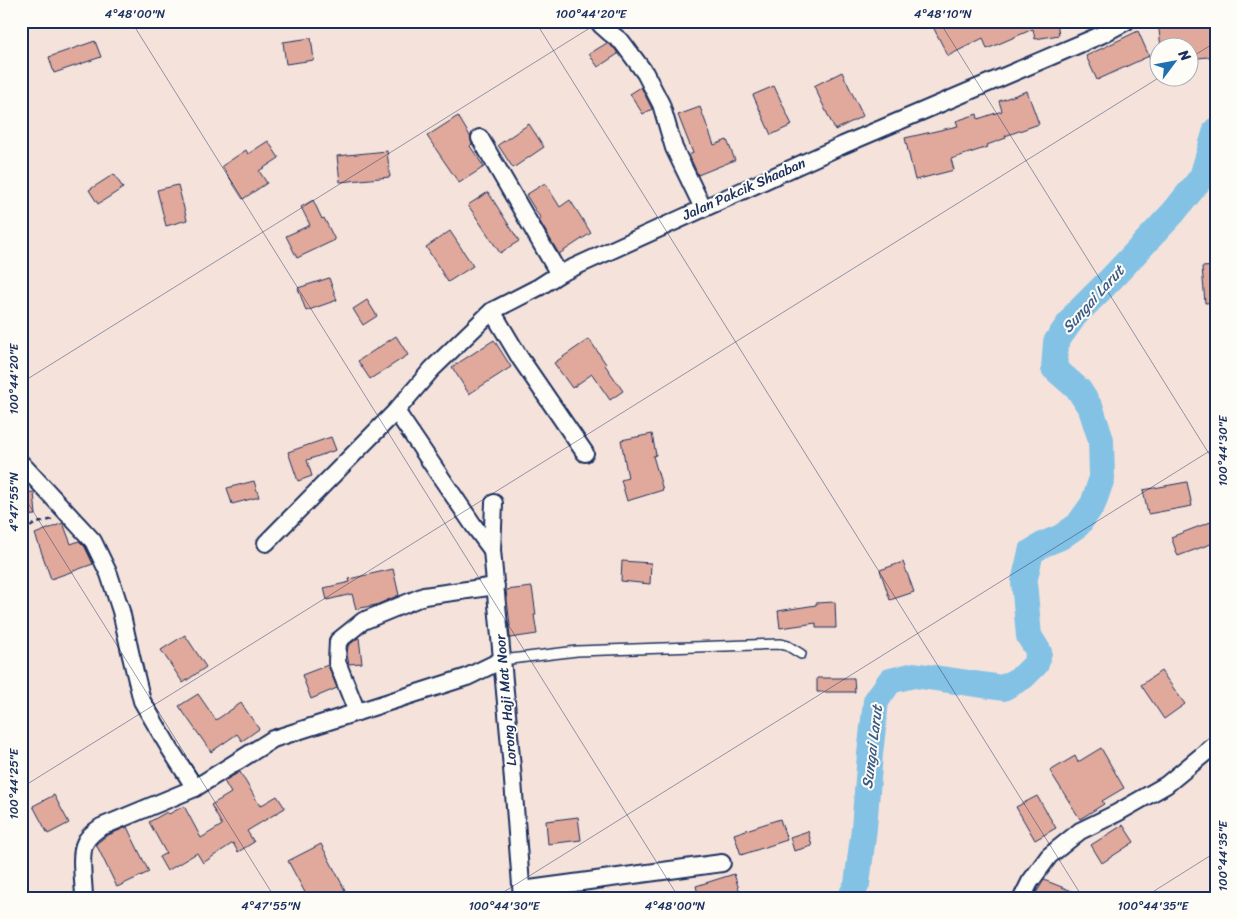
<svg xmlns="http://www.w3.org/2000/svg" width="1237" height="919" font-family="Sriracha,sans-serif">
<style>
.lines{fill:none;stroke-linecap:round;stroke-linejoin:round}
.river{stroke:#84c2e5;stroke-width:26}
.building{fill:#e1a99b;stroke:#1b2f5e}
.service-casing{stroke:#1b2f5e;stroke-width:12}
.minor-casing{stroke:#1b2f5e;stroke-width:20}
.path{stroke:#1b2f5e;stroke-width:2.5;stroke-dasharray:5 4;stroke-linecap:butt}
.service{stroke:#fdfcf7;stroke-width:9}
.minor{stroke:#fdfcf7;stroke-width:16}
.ticks{fill:none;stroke:#1b2f5e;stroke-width:1;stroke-opacity:0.45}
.labels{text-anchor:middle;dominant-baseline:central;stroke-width:4;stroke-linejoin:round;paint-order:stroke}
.street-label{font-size:14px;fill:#1b2f5e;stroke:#fdfcf7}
.water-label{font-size:15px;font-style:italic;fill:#3a5b86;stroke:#fdfcf7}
.neatline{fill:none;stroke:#1b2f5e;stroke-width:2}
.ticks-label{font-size:12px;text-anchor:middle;fill:#1b2f5e}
</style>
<rect width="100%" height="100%" fill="#f5e3db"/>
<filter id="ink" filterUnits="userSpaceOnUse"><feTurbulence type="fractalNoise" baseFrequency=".02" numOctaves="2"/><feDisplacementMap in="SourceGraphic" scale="10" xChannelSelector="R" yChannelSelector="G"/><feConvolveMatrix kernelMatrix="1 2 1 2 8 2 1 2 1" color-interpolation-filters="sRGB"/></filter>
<g filter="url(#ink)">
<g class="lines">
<!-- river -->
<polyline class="river" points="850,898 857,884 864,828 870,754 876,701 890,681 914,675 1003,688 1023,677 1036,664 1039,652 1029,636 1024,582 1031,552 1044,544 1061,537 1078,525 1093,504 1102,478 1101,440 1091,409 1079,390 1054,368 1056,342 1075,315 1110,280 1173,213 1202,177 1216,130"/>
</g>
<!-- building -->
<g class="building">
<polygon points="930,21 960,21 963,27 977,21 1057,21 1059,35 1035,39 1033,29 987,49 983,38 948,56"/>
<polygon points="1158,21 1216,21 1216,56 1190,59 1190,48 1161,48"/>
<polygon points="1138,31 1149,56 1097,80 1086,56"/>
<polygon points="311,38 314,60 286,64 283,42"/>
<polygon points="95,41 101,57 54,73 49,57"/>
<polygon points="607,43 615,49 618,54 598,67 589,54"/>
<polygon points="842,72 863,116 835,130 814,86"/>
<polygon points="774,86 792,125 771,135 753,95"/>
<polygon points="641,87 652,109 643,114 630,94"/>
<polygon points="1027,91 1039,124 1005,136 1006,138 987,145 988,147 951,159 954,170 915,180 905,138 958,126 956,121 977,114 978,119 1002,111 999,101"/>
<polygon points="700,107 714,145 727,140 735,160 698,175 689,155 693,153 678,115"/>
<polygon points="458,116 470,136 472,144 470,146 484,167 459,183 427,136"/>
<polygon points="529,124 544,147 513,168 498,145"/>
<polygon points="268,141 279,158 259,171 267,183 243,199 222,166 246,150 248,154"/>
<polygon points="387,151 390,177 340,182 337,156"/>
<polygon points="114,174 123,188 98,204 89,190"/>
<polygon points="545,183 560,207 570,200 591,233 559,254 539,220 541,219 526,195"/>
<polygon points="178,185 187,220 166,226 157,190"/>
<polygon points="488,192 519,241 500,253 468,205"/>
<polygon points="313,200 322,219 324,218 335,240 297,258 286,236 310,225 301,207"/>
<polygon points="450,231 473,266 448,282 426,247"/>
<polygon points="1216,266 1216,302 1205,303 1202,267"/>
<polygon points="329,278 337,300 306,311 298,288"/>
<polygon points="367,300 377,316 363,325 353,309"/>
<polygon points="396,336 408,355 370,379 358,361"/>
<polygon points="589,339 606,364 605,365 623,391 610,400 592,374 572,388 554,363"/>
<polygon points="494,340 511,367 469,394 452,367"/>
<polygon points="652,434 656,455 653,456 663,490 627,501 621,480 628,478 621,440"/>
<polygon points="331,437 336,450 307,460 312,476 298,481 288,452"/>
<polygon points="254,481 259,497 232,504 227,488"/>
<polygon points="1187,482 1192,506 1148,514 1143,490"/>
<polygon points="34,492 36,515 21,516 21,493"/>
<polygon points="1216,520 1216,542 1178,556 1171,537"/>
<polygon points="63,523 71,544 79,541 85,547 93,564 51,579 35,534"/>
<polygon points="622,561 651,563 650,584 621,581"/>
<polygon points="903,562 914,592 890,600 880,570"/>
<polygon points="393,569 399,595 376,605 356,609 352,594 327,600 324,588 350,582 349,579"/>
<polygon points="532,587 536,615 534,615 537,634 510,638 509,626 510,626 506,590"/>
<polygon points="835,602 836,628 816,628 816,623 780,628 778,611 816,605 816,603"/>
<polygon points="185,635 206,667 183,683 161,650"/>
<polygon points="358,638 359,638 362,663 349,664 347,655 348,646"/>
<polygon points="328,665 337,688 311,699 302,675"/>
<polygon points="1161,671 1185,704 1164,719 1141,685"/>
<polygon points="817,678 854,678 855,692 817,692"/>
<polygon points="198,694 216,720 241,703 259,729 242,741 237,734 211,752 179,706"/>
<polygon points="1101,748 1124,788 1102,801 1104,804 1080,819 1050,771 1075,756 1078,762"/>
<polygon points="240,772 260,806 277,796 285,808 247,831 254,842 238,852 233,843 203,863 197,853 167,871 159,857 166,853 149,822 167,812 169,814 184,806 201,838 222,825 211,805 231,793 224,781"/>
<polygon points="54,795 69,823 48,834 33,806"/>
<polygon points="1037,796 1056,828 1035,840 1016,807"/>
<polygon points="578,817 581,840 548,844 546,821"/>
<polygon points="780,819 787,840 741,855 734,834"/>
<polygon points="1123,825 1134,842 1102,863 1091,845"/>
<polygon points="127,827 149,872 117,887 96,844 106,836"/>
<polygon points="808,831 812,846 794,851 790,837"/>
<polygon points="321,844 345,890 330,898 308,898 288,861"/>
<polygon points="734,874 742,898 699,898 696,886"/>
<polygon points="1044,880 1087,897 1087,898 1033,898"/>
</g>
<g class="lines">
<!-- service casing -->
<g class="service-casing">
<polyline id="service" points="502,660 577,651 781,644 788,646 801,654"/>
</g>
<!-- minor casing -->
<g class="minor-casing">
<g id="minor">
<polyline points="598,21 601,25 610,33 622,42 645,73 661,104 674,148 703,208"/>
<polyline points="480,138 559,274"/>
<polyline points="492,311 520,358 585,453"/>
<polyline points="396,411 474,526 492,550"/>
<polyline points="21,463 93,541 109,574 121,611 131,656 142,701 170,749 195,788"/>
<polyline points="494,503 492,550 512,768 522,898"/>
<polyline points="266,543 396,411 432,369 492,311 539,287 559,274 843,145 1101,35 1127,21"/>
<polyline points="357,712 337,662 338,641 363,621 424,596 496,586"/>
<polyline points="522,890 722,863"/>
<path d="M84,898c0,-15 -5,-43 1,-55 3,-7 10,-12 16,-16l94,-39 78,-49 194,-62 35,-17"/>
<polyline points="1022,898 1030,882 1049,856 1080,831 1117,813 1166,785 1216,744"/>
</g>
</g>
<!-- path -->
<path class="path" d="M21,560l2,-2c-1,-12 -1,-27 10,-33 5,-3 14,-4 20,-6"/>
<!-- service -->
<use href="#service" class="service"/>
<!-- minor -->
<use href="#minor" class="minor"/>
</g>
</g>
<!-- ticks -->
<path class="ticks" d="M131,21l548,877M535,21l548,877M939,21l277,444M1190,58l26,-16M21,383l580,-362M21,492l254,406M21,788l1139,-711M494,898l722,-451M1143,898l73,-46"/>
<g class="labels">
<!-- street labels -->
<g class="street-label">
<text transform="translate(744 189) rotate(-24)">Jalan Pakcik Shaaban</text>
<text transform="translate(506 700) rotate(-95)">Lorong Haji Mat Noor</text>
</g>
<!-- water labels -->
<g class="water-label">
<text transform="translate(1093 299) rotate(-48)">Sungai Larut</text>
<text transform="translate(872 747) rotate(-83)">Sungai Larut</text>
</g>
</g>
<!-- margin -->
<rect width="1237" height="919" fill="none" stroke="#fdfcf7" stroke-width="55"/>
<!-- north arrow -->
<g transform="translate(1174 62) rotate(58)"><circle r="24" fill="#fdfcf7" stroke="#a3aaba"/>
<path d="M0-4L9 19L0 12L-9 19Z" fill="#1f6fb2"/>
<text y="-8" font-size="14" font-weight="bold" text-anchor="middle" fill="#1b2f5e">N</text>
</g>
<rect x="28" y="28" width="1182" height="864" class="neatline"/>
<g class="ticks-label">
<text x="135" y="18">4°48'00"N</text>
<text x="591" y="18">100°44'20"E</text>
<text x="943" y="18">4°48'10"N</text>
<text transform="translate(14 379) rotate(-90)" y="4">100°44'20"E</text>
<text transform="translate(1223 451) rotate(-90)" y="4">100°44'30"E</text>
<text transform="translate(14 502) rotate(-90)" y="4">4°47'55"N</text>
<text transform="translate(14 784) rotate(-90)" y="4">100°44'25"E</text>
<text transform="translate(1223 856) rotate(-90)" y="4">100°44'35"E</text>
<text x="271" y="910">4°47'55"N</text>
<text x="504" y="910">100°44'30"E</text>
<text x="675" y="910">4°48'00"N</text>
<text x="1153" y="910">100°44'35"E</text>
</g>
</svg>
